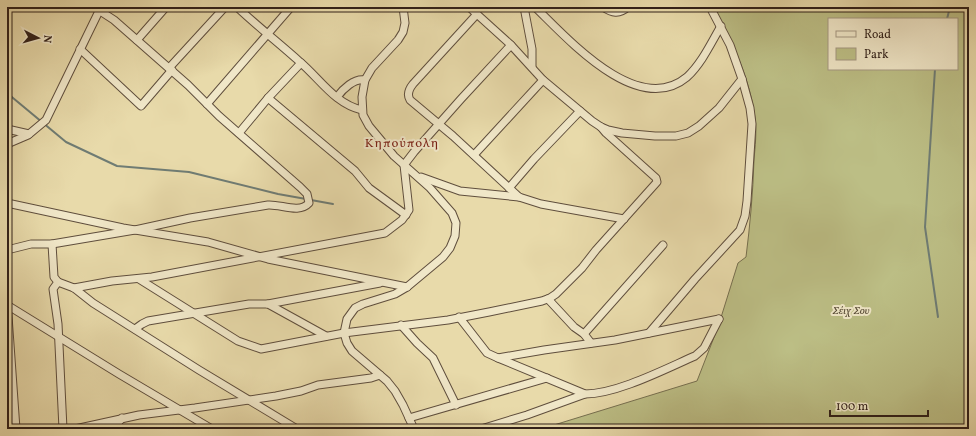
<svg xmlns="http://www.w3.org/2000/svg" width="976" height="436" font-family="Vollkorn,serif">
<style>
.green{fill:#bcbe85;stroke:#766f4f;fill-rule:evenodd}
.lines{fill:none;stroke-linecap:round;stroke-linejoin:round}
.stream{stroke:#6f7c74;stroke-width:2}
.minor-casing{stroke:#5f4e3d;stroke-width:9}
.minor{stroke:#f0e7c8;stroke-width:7}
.labels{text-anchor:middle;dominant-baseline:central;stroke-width:4;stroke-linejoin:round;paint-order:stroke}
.park-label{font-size:11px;font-style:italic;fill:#544834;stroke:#f0e7c8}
.quarter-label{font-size:13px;letter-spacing:1px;fill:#7a1f14;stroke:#f0e7c8}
</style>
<rect width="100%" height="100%" fill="#e8daaa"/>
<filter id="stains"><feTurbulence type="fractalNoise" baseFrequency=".005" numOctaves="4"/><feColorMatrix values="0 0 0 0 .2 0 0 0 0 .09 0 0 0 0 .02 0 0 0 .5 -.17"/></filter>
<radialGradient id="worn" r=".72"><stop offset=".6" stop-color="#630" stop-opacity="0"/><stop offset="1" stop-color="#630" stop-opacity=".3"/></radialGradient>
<!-- green -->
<path class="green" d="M714,7h255v422h-428l156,-48 21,-54 20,-64 8,-6c4,-32 7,-64 8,-97 1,-13 3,-29 1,-42 -5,-39 -23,-77 -41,-111zM829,19h128v50h-128z"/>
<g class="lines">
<!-- stream -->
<g class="stream">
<polyline points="947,19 950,7"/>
<polyline points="935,69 925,227 938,317"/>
<polyline points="7,93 66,142 117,166 189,172 278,194 306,199"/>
<polyline points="311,200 333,204"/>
</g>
<!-- minor casing -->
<g class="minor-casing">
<g id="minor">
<path d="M237,7c20,19 42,36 63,55 20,17 35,42 62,48"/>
<polyline points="403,7 405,23 403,32 398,40 372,68 365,80 362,97 363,115 369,126 394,156 430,188 452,213 456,223 455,236 450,248 443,257 407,287 395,294 363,304 355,308 347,319 344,333 347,343 352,351 387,381 395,391 403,405 414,429"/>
<polyline points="469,7 511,45 543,80 592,121 601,127 608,130 622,133 655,136 676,136 688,133 699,126 719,108 742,79"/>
<polyline points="524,7 532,49 532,67"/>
<path d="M535,7c33,32 103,111 152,70 15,-14 24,-34 34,-51"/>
<path d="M603,7c9,6 16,8 25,0"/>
<path d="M477,14l-64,70c-4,5 -6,11 -3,16l43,36 66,61 22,7 83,15"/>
<polyline points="137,40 166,7"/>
<polyline points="80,49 141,106 172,70"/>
<polyline points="169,68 225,7"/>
<path d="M337,97c6,-8 17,-19 28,-17"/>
<polyline points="268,98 355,171 369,188 406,215"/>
<polyline points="207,104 291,7"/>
<polyline points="7,129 29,134"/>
<polyline points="239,133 268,98 301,63"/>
<polyline points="7,144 28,135 46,120 101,7"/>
<polyline points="474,155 543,80"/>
<polyline points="421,177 460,191 519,197"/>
<polyline points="509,188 534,159 580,111"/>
<polyline points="7,203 123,228 208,242 268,259 407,287"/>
<polyline points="52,244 54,277 58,282 53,289 58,324 63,429"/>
<path d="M7,250l24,-6h21l83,-14 55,-12 78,-13c13,-1 31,9 41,-2l-2,-9 -7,-7 -81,-71 -31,-31 -74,-65 -20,-13"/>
<polyline points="139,279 238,341 261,349 344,333 448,320 489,312 542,301 550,298 556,294 582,268 596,250 657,182 656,178 606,133 601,127"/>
<polyline points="58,282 74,288 93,303 199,370 297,429"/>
<polyline points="74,288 112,281 152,277 385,233 402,220 409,210 404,165 414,152 461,99 511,45"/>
<polyline points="548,299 574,327 584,334 591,343"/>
<polyline points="7,302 16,429"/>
<polyline points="268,304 380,283"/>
<polyline points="7,305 119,374 212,429"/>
<polyline points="459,317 487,353 498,358 544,350 615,340 719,319"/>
<polyline points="401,325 417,343 433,358 456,405"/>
<polyline points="135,329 142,324 148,321 249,304 268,304 326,336"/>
<polyline points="649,333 695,279 740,230 745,216 747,201 752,124 750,108 742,79 730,45 710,7"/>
<polyline points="584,334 663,245"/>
<path d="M498,358l87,36c32,0 80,-25 110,-38l9,-8 15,-29"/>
<polyline points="409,418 547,378"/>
<polyline points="75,429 139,415 195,408 276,396 301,391 318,385 371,378 380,375"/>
<polyline points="113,429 122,418"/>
<polyline points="481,429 527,415 585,394"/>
</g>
</g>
<!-- minor -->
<use href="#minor" class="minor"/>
</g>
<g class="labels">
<!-- park labels -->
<g class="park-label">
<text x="851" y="311">Σέιχ Σου</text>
</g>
<!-- quarter labels -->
<g class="quarter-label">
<text x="402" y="144">Κηπούπολη</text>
</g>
</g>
<!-- margin -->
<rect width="976" height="436" fill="none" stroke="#e8daaa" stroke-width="24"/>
<rect x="8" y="8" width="960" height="420" fill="none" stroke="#312019" stroke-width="2"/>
<rect x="12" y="12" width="952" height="412" fill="none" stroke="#312019"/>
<!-- legend -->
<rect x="828" y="18" width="130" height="52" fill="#f0e7c8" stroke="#a49782"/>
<rect x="836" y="31" width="20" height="6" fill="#f0e7c8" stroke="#a49782"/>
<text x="864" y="38" font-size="12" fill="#312019">Road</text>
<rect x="836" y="48" width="20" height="12" fill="#bcbe85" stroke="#a49782"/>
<text x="864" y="58" font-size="12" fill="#312019">Park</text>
<!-- north arrow -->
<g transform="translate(38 38) rotate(96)" stroke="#f0e7c8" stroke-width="3" paint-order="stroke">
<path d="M0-3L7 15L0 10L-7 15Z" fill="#312019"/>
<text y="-6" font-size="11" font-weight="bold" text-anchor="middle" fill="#312019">N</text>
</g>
<!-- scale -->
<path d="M830 410v6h98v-6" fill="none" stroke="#312019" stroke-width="2"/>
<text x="836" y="410" font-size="12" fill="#312019" stroke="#f0e7c8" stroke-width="3" paint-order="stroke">100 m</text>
<rect width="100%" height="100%" filter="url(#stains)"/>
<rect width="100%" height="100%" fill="url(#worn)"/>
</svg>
